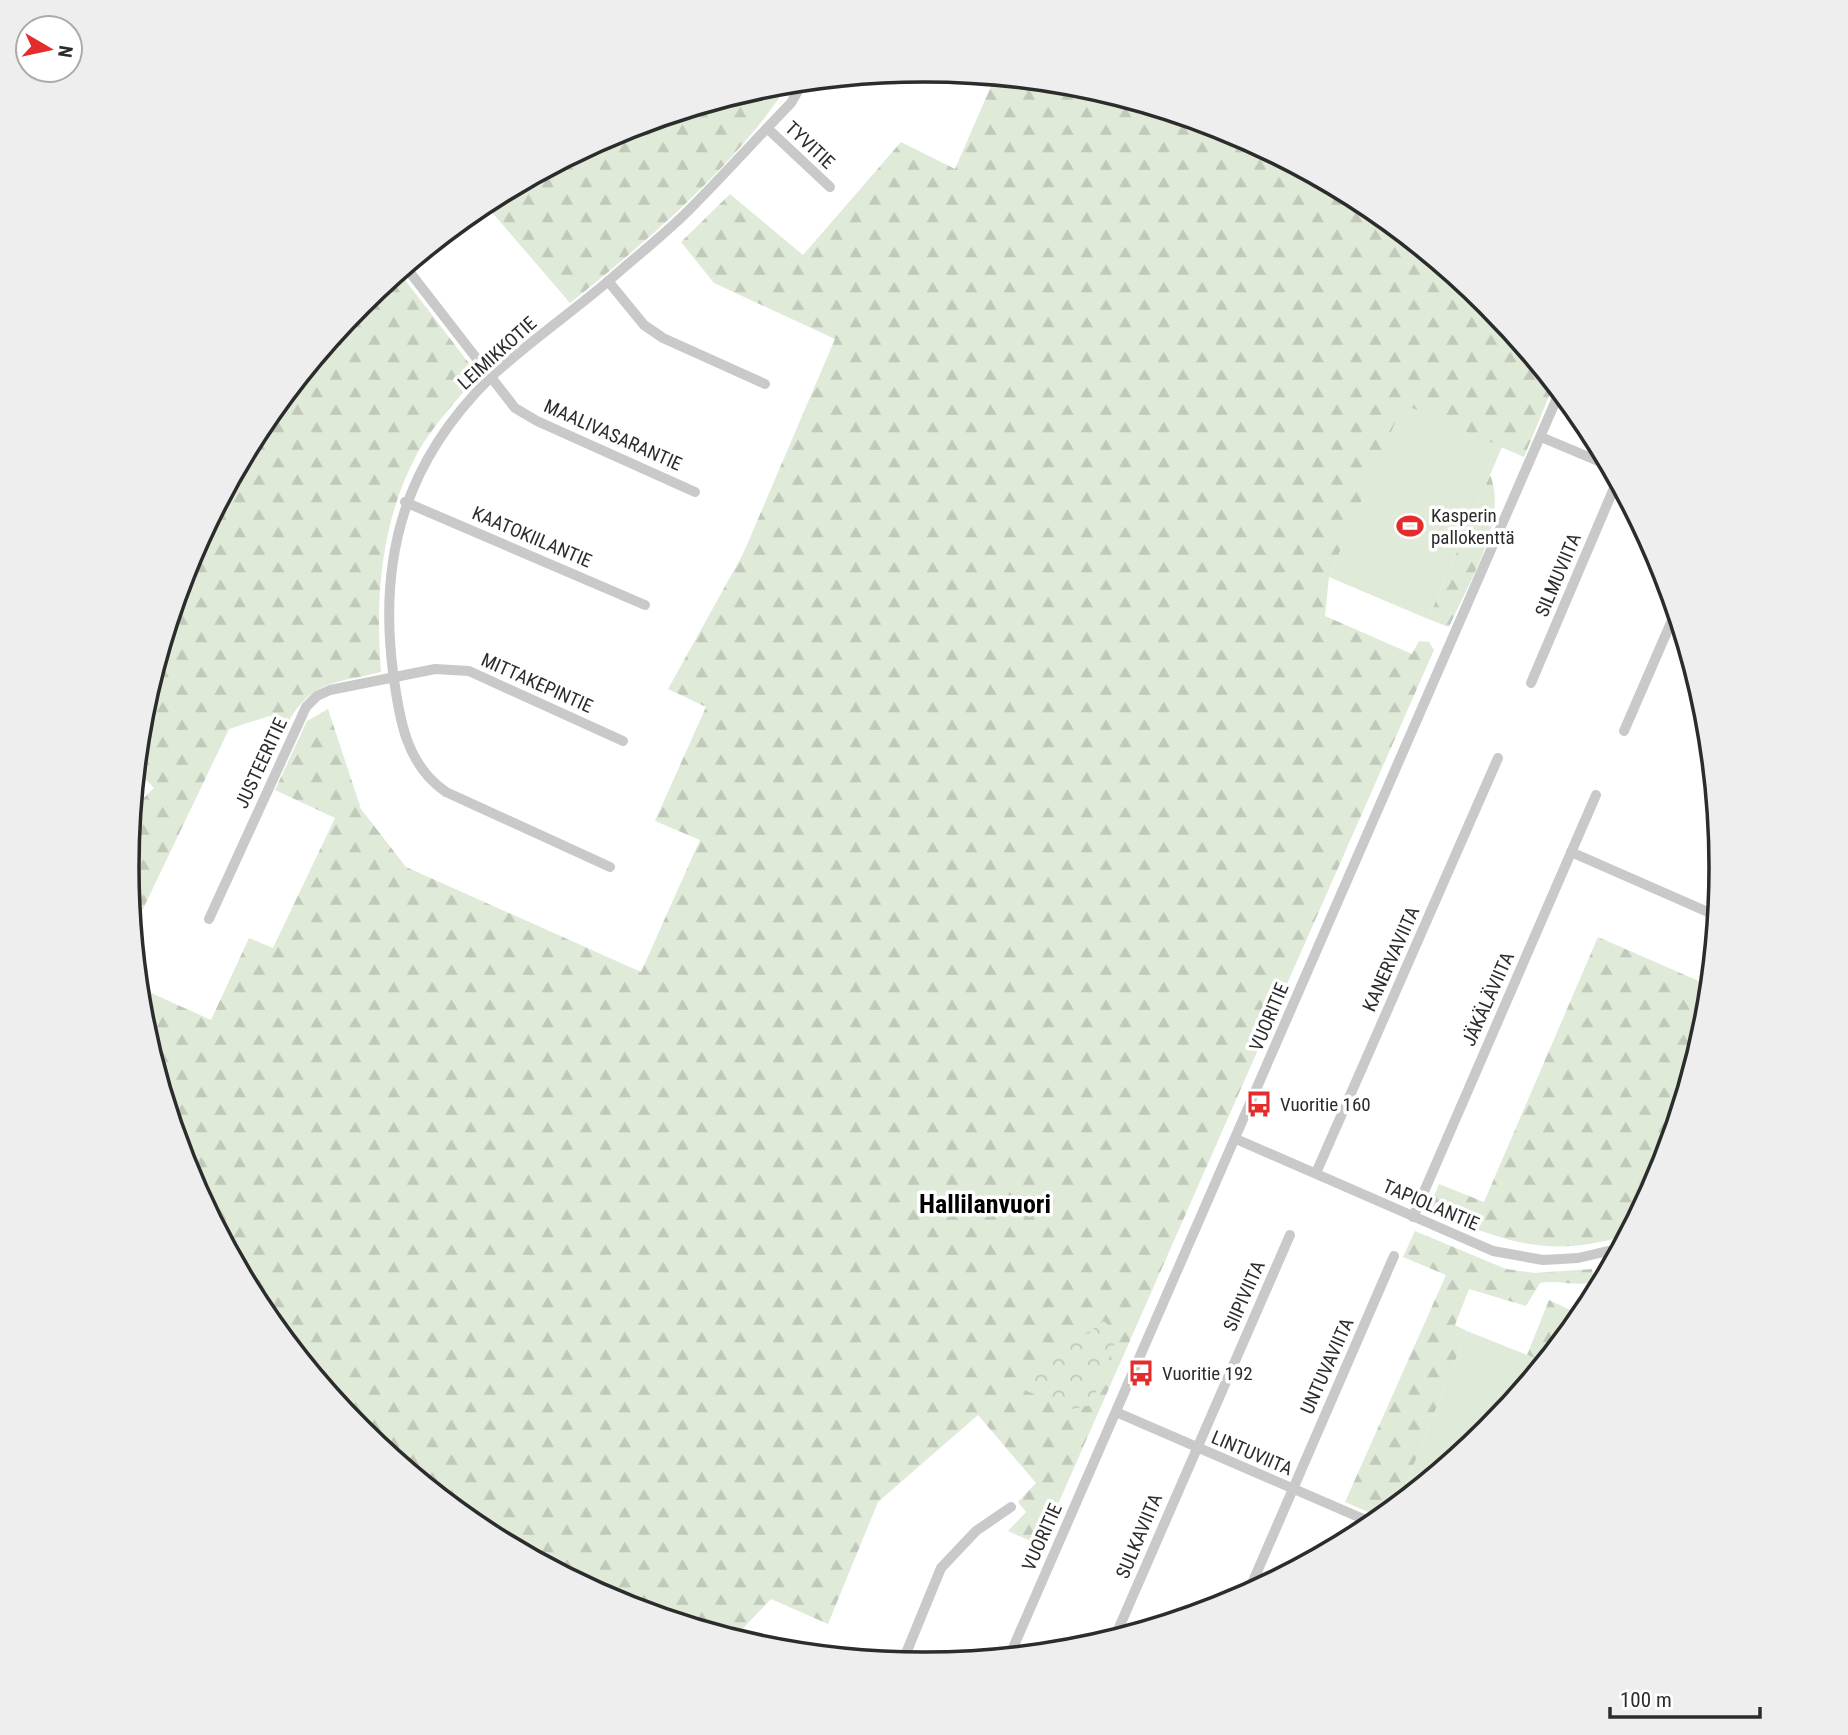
<svg xmlns="http://www.w3.org/2000/svg" width="1848" height="1735" font-family="'Roboto Condensed',sans-serif">
<style>
.forest{fill:url(#forest-firs)}
.park{fill:url(#park-crowns)}
.pitch{fill:#e0ead8}
.lines{fill:none;stroke-linecap:round;stroke-linejoin:round}
.minor{stroke:#c9c9c9;stroke-width:10}
.labels{text-anchor:middle;dominant-baseline:central;stroke-width:7;stroke-linejoin:round;paint-order:stroke}
.street-label{font-size:19px;fill:#2c2c2c;stroke:#fff}
.poi-label{font-size:19px;fill:#2c2c2c;stroke:#fff;text-anchor:start}
.district-label{font-size:26px;font-weight:bold;fill:#000;stroke:#fff}
.rim{fill:none;stroke:#2c2c2c;stroke-width:3.5}
</style>
<defs>
<pattern id="forest-firs" width="22" height="20" patternUnits="userSpaceOnUse" patternTransform="scale(1.75)"><rect width="22" height="20" fill="#e0ead8"/><path d="M5 1l3.5 6h-7zM16 11l3.5 6h-7z" fill="#c0c9ba"/></pattern>
<pattern id="park-crowns" width="20" height="18" patternUnits="userSpaceOnUse" patternTransform="scale(1.75)"><rect width="20" height="18" fill="#e0ead8"/><path d="M2 6a3 3 0 1 1 6 0M12 15a3 3 0 1 1 6 0" fill="none" stroke="#c0c9ba"/></pattern>
</defs>
<rect width="100%" height="100%" fill="#fff"/>
<!-- forest -->
<g class="forest">
<polygon points="995,77 1080,85 1230,131 1367,205 1488,304 1554,384 1524,457 1403,405 1329,577 1325,616 1412,654 1419,641 1429,642 1434,650 1040,1545 1008,1531 1026,1512 1018,1502 1036,1483 978,1415 878,1502 828,1624 771,1599 733,1639 618,1604 481,1530 360,1431 261,1310 187,1172 142,1023 138,987 211,1020 249,938 273,948 335,818 275,790 307,721 328,709 361,809 406,867 641,972 700,840 655,821 706,707 668,689 743,554 835,339 714,283 681,242 730,194 803,255 901,142 955,169"/>
<path d="M789,83c-50,80 -145,161 -219,220l-86,-100 135,-72 150,-46z"/>
<path d="M399,272l79,103c-21,25 -44,49 -60,77 -37,68 -43,144 -37,220 -46,12 -68,7 -94,52l-18,-8 -40,13 -96,201 -6,-63 5,-58 22,-21 -18,-19 6,-57 15,-51 114,-249 89,-109z"/>
<path d="M1490,475c19,44 -23,111 -41,152l-21,-8z"/>
<path d="M1598,937l112,49 -4,37 -45,150 -34,62c-79,24 -119,7 -193,-22l-3,-9 8,-20 45,18z"/>
<path d="M1415,1231l91,38 28,4 58,-4 2,12c-15,7 -36,-2 -54,2l-14,23 -57,-17 -14,36 12,6 -62,156 10,4 -33,27 -37,-16 101,-227 -43,-18z"/>
<polygon points="1549,1300 1581,1315 1545,1362 1527,1355"/>
</g>
<!-- park -->
<polygon class="park" points="1104,1321 1118,1335 1091,1405 1072,1409 1014,1386"/>
<!-- pitch -->
<g class="pitch">
<polygon points="1403,404 1502,447 1428,619 1329,577"/>
<polygon points="1467,1331 1545,1362 1488,1432 1415,1491 1405,1487"/>
</g>
<g class="lines">
<!-- minor -->
<g class="minor">
<polyline points="767,128 830,187"/>
<polyline points="405,266 515,408 537,421 695,492"/>
<polyline points="608,281 644,325 663,338 765,384"/>
<polyline points="1541,437 1610,466"/>
<polyline points="405,502 645,605"/>
<polyline points="1531,683 1617,481"/>
<polyline points="1624,731 1676,611"/>
<polyline points="1571,852 1717,916"/>
<path d="M610,867l-164,-75c-40,-27 -47,-74 -53,-120 -15,-117 13,-211 97,-294 38,-36 83,-66 123,-101 25,-22 52,-43 75,-66 35,-35 68,-72 103,-108l12,-21"/>
<polyline points="209,919 306,707 317,696 330,690 435,669 469,671 623,741"/>
<polyline points="1236,1139 1493,1251 1543,1260 1578,1258 1621,1248"/>
<polyline points="1316,1173 1498,758"/>
<polyline points="1413,1217 1596,795"/>
<polyline points="1116,1412 1375,1524"/>
<polyline points="1247,1595 1394,1256"/>
<polyline points="1114,1639 1290,1235"/>
<polyline points="1009,1657 1560,391"/>
<polyline points="902,1663 941,1568 976,1531 1011,1507"/>
</g>
</g>
<!-- icons -->
<defs>
<g id="stadium-bare" transform="scale(2.1)"><path d="M0-5a6.5 5 0 1 0 0 10a6.5 5 0 1 0 0-10ZM-3.5-1.8h7v3.6h-7Z" fill="#e42c2c" stroke="#fff" stroke-width="2.5" paint-order="stroke"/></g>
<g id="bus-bare" transform="scale(2.1)"><path d="M-5-6H5V4H4V6H2V4H-2V6H-4V4H-5ZM-3.5-4V0h7V-4ZM-3.5 1.2v1.5H-2V1.2ZM2 1.2v1.5H3.5V1.2Z" fill="#e42c2c" stroke="#fff" stroke-width="2.5" paint-order="stroke"/></g>
</defs>
<g fill-rule="evenodd">
<use href="#stadium-bare" x="1410" y="526"/>
<use href="#bus-bare" x="1259" y="1104"/>
<use href="#bus-bare" x="1141" y="1373"/>
</g>
<g class="labels">
<!-- street labels -->
<g class="street-label">
<text transform="translate(810 145) rotate(43)">TYVITIE</text>
<text transform="translate(497 353) rotate(-42)">LEIMIKKOTIE</text>
<text transform="translate(613 435) rotate(24)">MAALIVASARANTIE</text>
<text transform="translate(532 537) rotate(23)">KAATOKIILANTIE</text>
<text transform="translate(1558 575) rotate(-67)">SILMUVIITA</text>
<text transform="translate(537 683) rotate(24)">MITTAKEPINTIE</text>
<text transform="translate(261 763) rotate(-65)">JUSTEERITIE</text>
<text transform="translate(1391 959) rotate(-66)">KANERVAVIITA</text>
<text transform="translate(1488 999) rotate(-66)">JÄKÄLÄVIITA</text>
<text transform="translate(1269 1017) rotate(-67)">VUORITIE</text>
<text transform="translate(1431 1205) rotate(23)">TAPIOLANTIE</text>
<text transform="translate(1244 1296) rotate(-66)">SIIPIVIITA</text>
<text transform="translate(1327 1366) rotate(-66)">UNTUVAVIITA</text>
<text transform="translate(1252 1453) rotate(23)">LINTUVIITA</text>
<text transform="translate(1139 1536) rotate(-67)">SULKAVIITA</text>
<text transform="translate(1042 1537) rotate(-66)">VUORITIE</text>
</g>
<!-- poi labels -->
<g class="poi-label">
<text x="1431" y="515">Kasperin<tspan x="1431" dy="22">pallokenttä</tspan></text>
<text x="1280" y="1104">Vuoritie 160</text>
<text x="1162" y="1373">Vuoritie 192</text>
</g>
<!-- district labels -->
<g class="district-label">
<text x="985" y="1204">Hallilanvuori</text>
</g>
</g>
<!-- crop -->
<path d="M0 0H1848V1735H0ZM139 867a785 785 0 1 1 1570 0a785 785 0 1 1-1570 0Z" fill="#eee" fill-rule="evenodd"/>
<path class="rim" d="M139 867a785 785 0 1 1 1570 0a785 785 0 1 1-1570 0Z"/>
<!-- north arrow -->
<g transform="translate(49 49) rotate(99)"><circle r="33" fill="#ffffff" stroke="#ababab" stroke-width="2"/>
<path d="M0-5L12 26L0 18L-12 26Z" fill="#e42c2c"/>
<text y="-10" font-size="19" font-weight="bold" text-anchor="middle" fill="#2c2c2c">N</text>
</g>
<!-- scale -->
<path d="M1610 1707v10h150v-10" fill="none" stroke="#2c2c2c" stroke-width="3.5"/>
<text x="1620" y="1707" font-size="21" fill="#2c2c2c" stroke="#ffffff" stroke-width="5" paint-order="stroke">100 m</text>
</svg>
